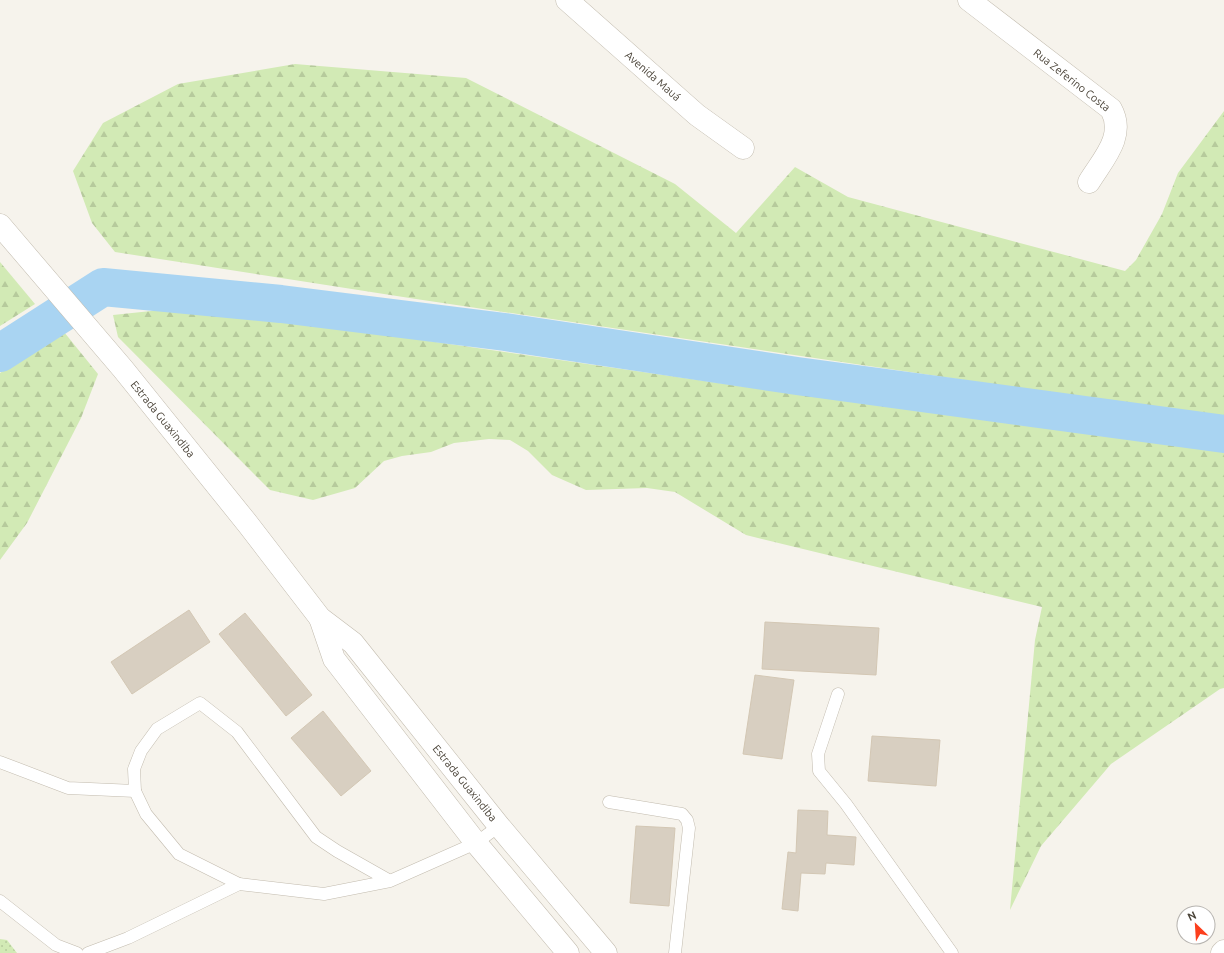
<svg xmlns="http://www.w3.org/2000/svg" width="1224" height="953" font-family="Ubuntu,sans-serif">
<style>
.grass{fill:url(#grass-dots)}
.forest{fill:url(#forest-firs)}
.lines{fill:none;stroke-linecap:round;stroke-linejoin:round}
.river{stroke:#a9d4f2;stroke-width:38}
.building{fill:#d8cfc1;stroke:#d3c7b4}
.service-casing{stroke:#c2bbae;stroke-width:13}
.minor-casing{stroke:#c2bbae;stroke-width:23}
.tertiary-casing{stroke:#c2bbae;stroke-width:23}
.service{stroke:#fff;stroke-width:12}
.minor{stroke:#fff;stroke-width:22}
.tertiary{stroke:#fff;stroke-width:22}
.labels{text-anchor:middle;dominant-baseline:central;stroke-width:3;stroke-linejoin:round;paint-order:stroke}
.street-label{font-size:11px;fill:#4b4439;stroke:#fff}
</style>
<defs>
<pattern id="grass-dots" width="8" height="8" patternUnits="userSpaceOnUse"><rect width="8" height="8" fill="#d2eab5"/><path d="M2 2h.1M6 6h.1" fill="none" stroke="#b6ca9c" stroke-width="1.8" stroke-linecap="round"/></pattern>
<pattern id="forest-firs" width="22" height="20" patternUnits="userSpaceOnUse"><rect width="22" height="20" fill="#d2eab5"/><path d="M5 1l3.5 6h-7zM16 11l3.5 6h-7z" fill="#b6ca9c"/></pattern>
</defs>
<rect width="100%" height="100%" fill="#f6f3ec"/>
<!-- grass -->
<polygon class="grass" points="0,939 7,940 17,953 0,953"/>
<!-- forest -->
<g class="forest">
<polygon points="295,64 466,78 675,184 736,233 795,167 848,197 1125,271 1136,260 1162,214 1178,173 1224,111 1224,420 1099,400 416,299 115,252 92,223 73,171 103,123 178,84"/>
<polygon points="0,262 35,304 0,326"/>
<polygon points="173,304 775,391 1224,442 1224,688 1220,689 1111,764 1041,846 1010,910 1035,640 1042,607 746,535 675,492 647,488 586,490 552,475 528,451 510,440 489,439 454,443 431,452 402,456 384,461 355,488 313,500 270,490 118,337 113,315 151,311"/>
<polygon points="64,332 98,374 81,418 27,523 0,560 0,373"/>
</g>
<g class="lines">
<!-- river -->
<polyline class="river" points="0,353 103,287 281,304 505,332 797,376 1224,434"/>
</g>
<!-- building -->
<g class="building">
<polygon points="189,610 210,642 132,694 111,662"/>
<polygon points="245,613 312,695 286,716 219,634"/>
<polygon points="765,622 879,628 876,675 762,669"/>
<polygon points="755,675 794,680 782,759 743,754"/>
<polygon points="323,711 371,771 341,796 291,738"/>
<polygon points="872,736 940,740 936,786 868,781"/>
<polygon points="798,810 828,811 827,835 856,837 854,865 826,863 825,874 801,873 798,911 782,909 788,852 796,853"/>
<polygon points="636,826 675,828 669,906 630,903"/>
</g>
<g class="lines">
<!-- service casing -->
<g class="service-casing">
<g id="service">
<polyline points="838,694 818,754 819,771 846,804 952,953"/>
<polyline points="0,762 68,788 135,791"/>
<polyline points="609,802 682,814 687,820 689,828 675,953"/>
<polyline points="390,881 337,851 316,837 237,732 200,703 157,729 141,751 134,769 135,791 146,814 179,854 239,884 324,894 390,881 476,843 499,826"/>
<polyline points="0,901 56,945 77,953"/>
<polyline points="88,953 128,938 239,884"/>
</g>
</g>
<!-- minor casing -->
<g class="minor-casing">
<g id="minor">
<polyline points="567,0 697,115 743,148"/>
<path d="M969,0l142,109c15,27 -8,50 -22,73"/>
<polyline points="1222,953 1224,951"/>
</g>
</g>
<!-- tertiary casing -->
<g class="tertiary-casing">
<g id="tertiary">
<polyline points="0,225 123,369 247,523 320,618 353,643 499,826 606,953"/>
<polyline points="320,618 334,659 476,843 568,953"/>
</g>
</g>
<!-- service -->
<use href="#service" class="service"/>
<!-- minor -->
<use href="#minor" class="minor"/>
<!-- tertiary -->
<use href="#tertiary" class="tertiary"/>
</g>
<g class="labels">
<!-- street labels -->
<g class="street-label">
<text transform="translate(653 76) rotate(41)">Avenida Mauá</text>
<text transform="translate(1072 80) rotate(38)">Rua Zeferino Costa</text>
<text transform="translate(163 419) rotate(51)">Estrada Guaxindiba</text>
<text transform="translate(465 783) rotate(51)">Estrada Guaxindiba</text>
</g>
</g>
<!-- north arrow -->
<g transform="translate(1196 925) rotate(335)"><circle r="19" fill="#ffffff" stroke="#b7b4b0"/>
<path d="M0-3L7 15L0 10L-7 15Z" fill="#fc3f1d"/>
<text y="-6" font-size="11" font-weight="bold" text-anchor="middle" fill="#4b4439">N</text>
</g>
</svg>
